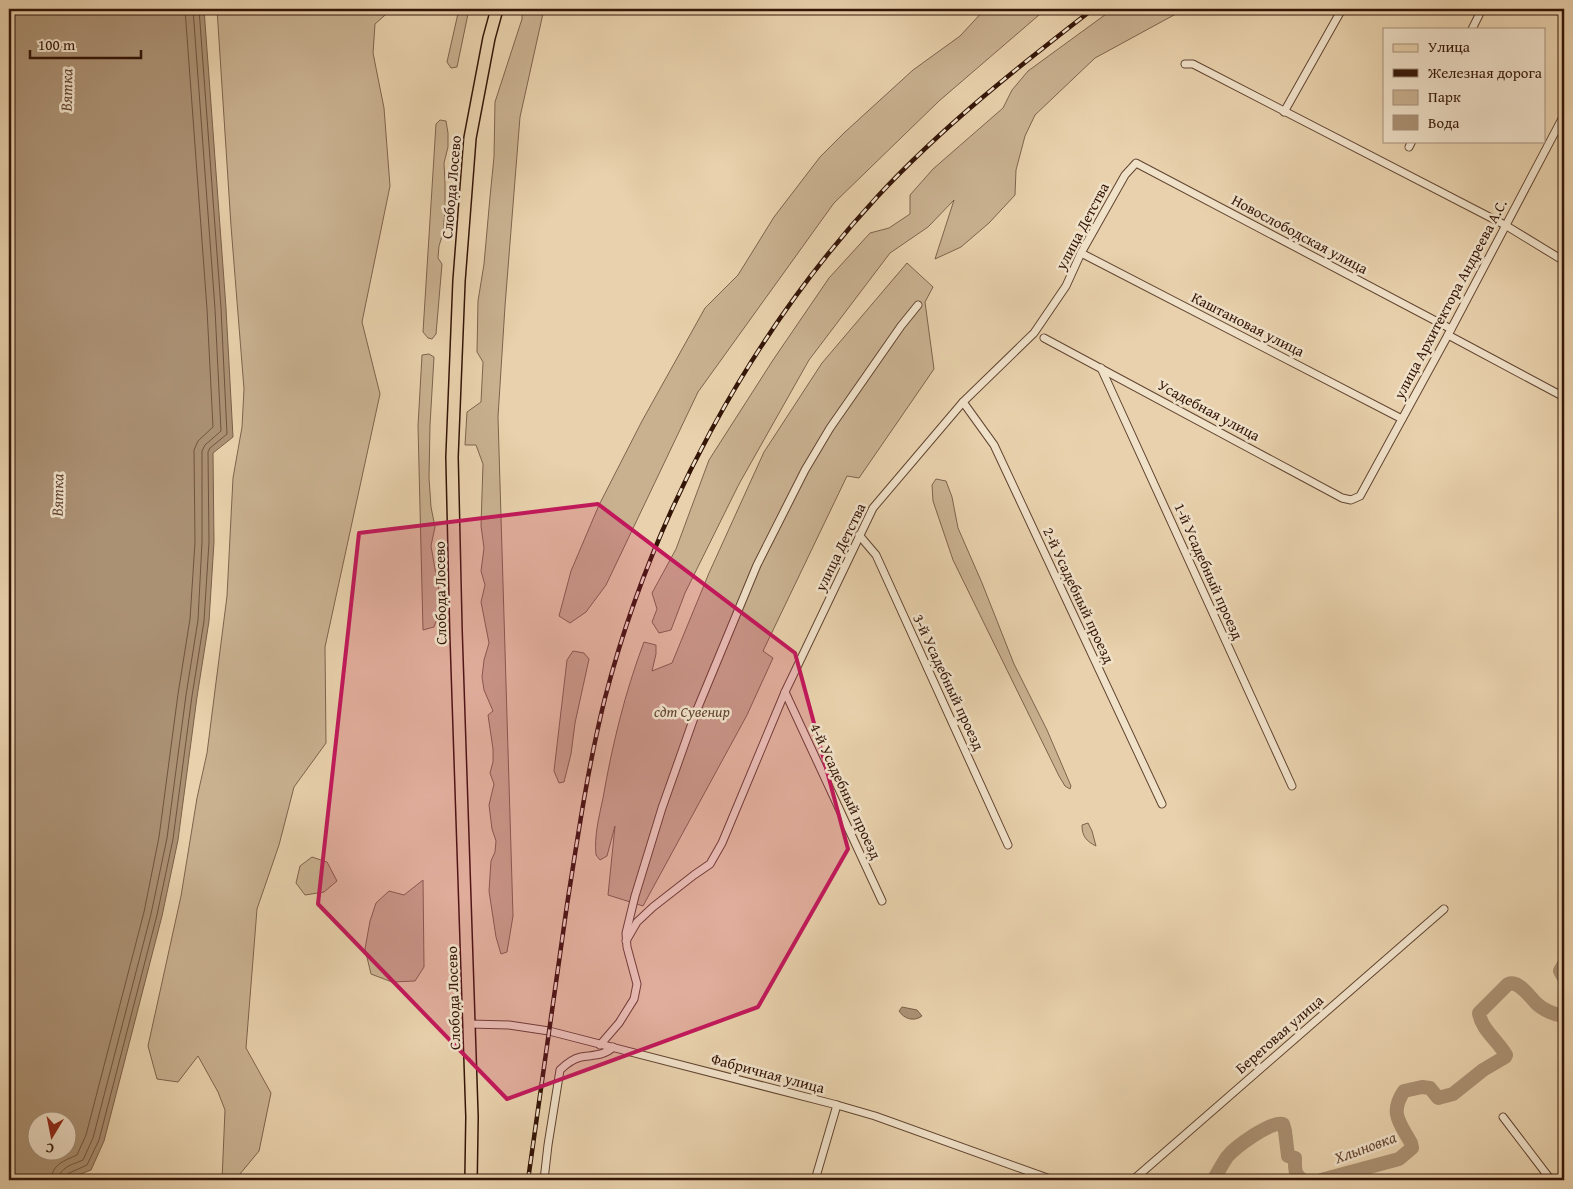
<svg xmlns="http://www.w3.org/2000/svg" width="1573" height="1189" font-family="'Gentium Book Plus',serif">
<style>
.green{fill:#c9b190;stroke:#7e634c}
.water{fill:#ab9174;stroke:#7b5f48;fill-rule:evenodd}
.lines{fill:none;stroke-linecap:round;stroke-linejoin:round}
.shore{stroke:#70533e;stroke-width:1}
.river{stroke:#ab9174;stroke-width:14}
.minor-casing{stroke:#614430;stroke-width:9}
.primary-casing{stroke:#341507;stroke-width:14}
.minor{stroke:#f0e1c9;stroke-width:7}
.primary{stroke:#e8d1ac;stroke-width:11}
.rail-casing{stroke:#341507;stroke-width:4.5}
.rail{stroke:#f0e1c9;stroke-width:2.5;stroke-dasharray:8;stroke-linecap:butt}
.marked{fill:#c2185b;fill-opacity:0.2;stroke:#c2185b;stroke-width:4;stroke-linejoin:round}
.labels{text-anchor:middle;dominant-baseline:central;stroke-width:5;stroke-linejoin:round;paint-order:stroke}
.street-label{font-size:15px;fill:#341507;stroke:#f0e1c9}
.park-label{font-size:15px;font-style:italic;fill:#614430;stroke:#f0e1c9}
.water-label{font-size:16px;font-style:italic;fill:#644733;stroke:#f0e1c9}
</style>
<rect width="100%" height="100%" fill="#e8d1ac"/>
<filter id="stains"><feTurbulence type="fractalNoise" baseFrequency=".004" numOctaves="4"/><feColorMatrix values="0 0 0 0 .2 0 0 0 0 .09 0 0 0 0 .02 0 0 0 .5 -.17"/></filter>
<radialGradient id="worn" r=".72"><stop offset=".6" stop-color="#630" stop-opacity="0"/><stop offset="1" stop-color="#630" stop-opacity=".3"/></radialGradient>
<!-- green -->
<g class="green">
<polygon points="217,9 392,9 375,24 373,53 384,108 390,186 362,322 380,394 325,647 326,743 294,787 279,845 257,909 246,1048 271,1093 259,1151 235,1180 222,1180 225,1110 218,1092 198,1056 178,1082 157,1079 148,1046 181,896 197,798 207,753 227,596 233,478 242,427 244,389 231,226"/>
<polygon points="459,9 469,9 457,67 451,68 447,62"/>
<polygon points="522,9 544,9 520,117 505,306 498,417 513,916 507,952 501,954 496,937 489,891 491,861 495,852 496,841 492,829 489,805 494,784 490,773 493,762 493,749 488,715 493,711 484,690 482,677 484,660 489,643 481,602 485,585 481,571 484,548 481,526 483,464 476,445 465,445 467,412 481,402 483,362 477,352 478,301 484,264 490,197 494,157 495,102 522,19"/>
<polygon points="985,9 1046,9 939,101 834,203 698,392 606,585 586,612 570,623 559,616 571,571 599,505 642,421 705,308 738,275 774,217 820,157 845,132 913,70 960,36"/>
<polygon points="1113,9 1185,9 1095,58 1035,115 1025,136 1016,170 1015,195 989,223 961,247 935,259 954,200 928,227 890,253 809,360 739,484 685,593 671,630 659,633 652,622 657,609 652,593 676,549 709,460 773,360 829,278 870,233 889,228 910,214 910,195 933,169 1003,108 1012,90 1028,71"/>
<polygon points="440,120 446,121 448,133 448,147 444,163 445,182 445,210 443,233 439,246 438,258 442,264 436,334 432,339 428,338 423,332 436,124"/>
<path d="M907,263l26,24 -8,15 9,67 -75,109 -12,-2 -84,175 10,7 -26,57 -104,191 -35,-11 7,-69 -8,30 -7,4 -4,-5c-2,-19 3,-38 7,-57 9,-52 22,-106 41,-156l12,3v9l-4,17 20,-8 37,-90 55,-121 58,-89z"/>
<polygon points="429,354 434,357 430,425 429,478 431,507 435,527 431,546 440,597 437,619 434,627 423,630 418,426 422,355"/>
<polygon points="936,479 946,481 952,497 958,528 982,583 1014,664 1047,730 1071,786 1070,789 1065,786 1059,776 953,560 933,501 932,485"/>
<polygon points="573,651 584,653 589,659 575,723 571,754 564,782 559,783 554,771 567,660"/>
<path d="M1088,823l4,8 4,15c-10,-5 -14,-10 -14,-21z"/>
<polygon points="312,857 327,862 337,881 324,892 305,895 296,883 300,866"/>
<polygon points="423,880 424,967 415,981 392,982 371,974 365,949 370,921 376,903 389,891 404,895"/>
</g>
<!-- water -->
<g class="water">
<path d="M9,9h195l22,299 7,129 -20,16 1,89 -5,79 -12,76 -19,143 -16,76 -58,225 -13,29 -26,10h-56zM38,1122h30v30h-30z"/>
<path d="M902,1007l15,3 5,6c-8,6 -18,3 -23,-5z"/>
</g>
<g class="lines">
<!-- shore -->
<g class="shore">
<path d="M51,1180c1,-16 13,-19 26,-25l9,-20 58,-223 15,-75 19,-143 12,-75 5,-77 -1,-92 4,-9 15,-14 -6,-118 -22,-300"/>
<path d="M59,1180c0,-13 13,-15 24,-20l10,-22 58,-224 16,-76 19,-143 12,-75 4,-78v-91l3,-6 16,-14 -6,-122 -22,-300"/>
<polyline points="65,1180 67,1174 87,1165 99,1140 157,915 173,839 192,696 204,621 209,542 208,452 210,448 227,434 221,308 199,9"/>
</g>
<!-- river -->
<g class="river">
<polyline points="1564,964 1560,971 1564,978"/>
<path d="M1213,1180c5,-7 9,-16 14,-23 8,-10 45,-37 56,-33l2,7 3,25 7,2c0,10 -1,17 8,22"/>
<path d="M1321,1180l78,-21 13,-11 -1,-5c-11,-20 -22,-30 -7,-52l18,-4 8,1 8,10 15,-4 30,-24 22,-13 1,-2c-8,-14 -25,-26 -27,-42l29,-29c11,-4 21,12 28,19 7,7 19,12 28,13"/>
</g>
<!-- minor casing -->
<g class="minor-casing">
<g id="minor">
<polyline points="1472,29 1482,9"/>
<polyline points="1185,64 1193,64 1505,225 1564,261"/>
<polyline points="1284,112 1342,9"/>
<polyline points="1409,147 1412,141"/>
<polyline points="1081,253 1402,419"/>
<polyline points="1448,335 1564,397"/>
<polyline points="1044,338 1342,498 1351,500 1360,496 1448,335 1564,115"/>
<polyline points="1101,368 1292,786"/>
<polyline points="963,402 994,445 1162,804"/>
<polyline points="859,535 876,555 1008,845"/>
<polyline points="785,692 882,901"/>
<polyline points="626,941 637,922 653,907 694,875 710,864 722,843 785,692 873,508 963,402 1034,333 1066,286 1081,253 1125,175 1136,163 1451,329"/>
<polyline points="469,1024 509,1025 549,1031 837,1105 875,1116 1053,1180"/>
<polyline points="600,1045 619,1023 634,999 637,984 627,947 626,933 635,896 662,808 696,712 757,565 805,470 830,428 901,326 918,305"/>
<polyline points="1503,1117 1551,1180"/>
<path d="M544,1180l4,-35 12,-75c6,-6 12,-11 21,-13 11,-2 24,-1 32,-10"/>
<polyline points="815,1180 837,1105"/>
<polyline points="1133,1180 1444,909"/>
</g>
</g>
<!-- primary casing -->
<g class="primary-casing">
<polyline id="primary" points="471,1180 472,1117 456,631 452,457 459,281 470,138 489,38 497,9"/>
</g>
<!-- minor -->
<use href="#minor" class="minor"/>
<!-- primary -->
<use href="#primary" class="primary"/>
<!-- rail casing -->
<g class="rail-casing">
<path id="rail" d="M528,1180c13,-92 26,-183 39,-275 11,-70 21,-139 38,-207 47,-182 145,-364 273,-502 65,-70 140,-129 215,-187"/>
</g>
<!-- rail -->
<use href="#rail" class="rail"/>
</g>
<!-- marked area -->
<path class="marked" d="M598,504l197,149 53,196 -90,158 -251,92 -189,-195 41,-371z"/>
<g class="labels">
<!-- street labels -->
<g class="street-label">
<text transform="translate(451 187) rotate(-85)">Слобода Лосево</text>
<text transform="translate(1082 226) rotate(-62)">улица Детства</text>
<text transform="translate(1300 234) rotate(28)">Новослободская улица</text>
<text transform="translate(1450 299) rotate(-62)">улица Архитектора Андреева А.С.</text>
<text transform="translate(1248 324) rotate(27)">Каштановая улица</text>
<text transform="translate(1209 410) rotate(28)">Усадебная улица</text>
<text transform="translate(840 547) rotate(-64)">улица Детства</text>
<text transform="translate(1209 571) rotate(66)">1-й Усадебный проезд</text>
<text transform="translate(440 593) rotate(-91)">Слобода Лосево</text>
<text transform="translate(1079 595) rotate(65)">2-й Усадебный проезд</text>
<text transform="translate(949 682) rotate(65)">3-й Усадебный проезд</text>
<text transform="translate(846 791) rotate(65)">4-й Усадебный проезд</text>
<text transform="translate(453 998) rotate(-92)">Слобода Лосево</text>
<text transform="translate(1279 1034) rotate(-41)">Береговая улица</text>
<text transform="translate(768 1073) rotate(15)">Фабричная улица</text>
</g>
<!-- park labels -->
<g class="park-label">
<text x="692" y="711">сдт Сувенир</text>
</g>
<!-- water labels -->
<g class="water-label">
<text transform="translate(66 90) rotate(-89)">Вятка</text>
<text transform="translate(57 495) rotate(-89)">Вятка</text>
<text transform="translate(1365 1147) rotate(-20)">Хлыновка</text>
</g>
</g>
<!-- margin -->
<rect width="1573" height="1189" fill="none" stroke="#e8d1ac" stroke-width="30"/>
<rect x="10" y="10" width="1553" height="1169" fill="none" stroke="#341507" stroke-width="2.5"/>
<rect x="15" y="15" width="1543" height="1159" fill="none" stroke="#341507"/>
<!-- legend -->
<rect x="1383" y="28" width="162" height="115" fill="#f0e1c9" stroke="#a58f7b"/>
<rect x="1393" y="44" width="25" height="8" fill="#e8d1ac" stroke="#a58f7b"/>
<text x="1428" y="52" font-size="15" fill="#341507">Улица</text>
<rect x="1393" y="69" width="25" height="8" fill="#341507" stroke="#a58f7b"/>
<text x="1428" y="78" font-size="15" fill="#341507">Железная дорога</text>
<rect x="1393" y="90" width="25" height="15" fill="#c9b190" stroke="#a58f7b"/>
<text x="1428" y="102" font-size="15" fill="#341507">Парк</text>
<rect x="1393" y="115" width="25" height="15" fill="#ab9174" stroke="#a58f7b"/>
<text x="1428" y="128" font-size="15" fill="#341507">Вода</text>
<!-- north arrow -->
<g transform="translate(52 1136) rotate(190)"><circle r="24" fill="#f0e1c9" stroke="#a58f7b"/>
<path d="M0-4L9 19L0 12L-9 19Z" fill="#8f2418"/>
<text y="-8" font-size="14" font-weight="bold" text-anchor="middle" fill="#341507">С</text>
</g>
<!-- scale -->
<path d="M30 50v8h111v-8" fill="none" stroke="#341507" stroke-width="2.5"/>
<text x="38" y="50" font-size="15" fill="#341507" stroke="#f0e1c9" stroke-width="4" paint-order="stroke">100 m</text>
<rect width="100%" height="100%" filter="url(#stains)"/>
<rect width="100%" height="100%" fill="url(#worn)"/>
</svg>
